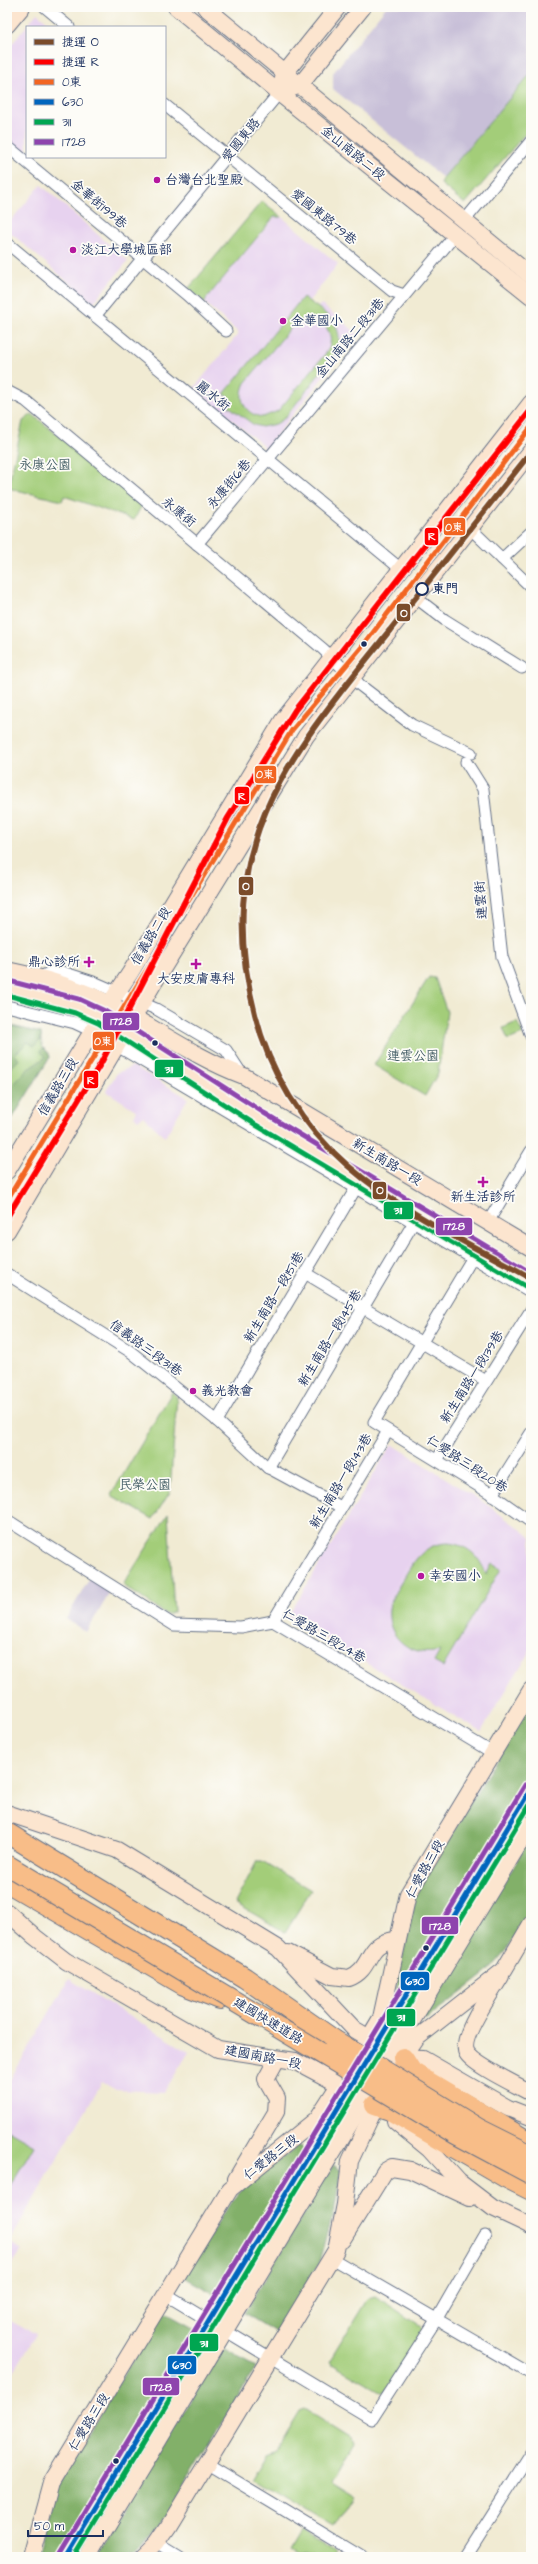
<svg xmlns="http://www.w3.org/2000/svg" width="538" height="2564" font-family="'Architects Daughter','LXGW WenKai TC',sans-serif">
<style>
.built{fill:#e7d2ef}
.industrial{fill:#c8bfd8}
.green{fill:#a3cd79;stroke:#5f7e6c;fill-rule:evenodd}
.forest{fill:#82b069;stroke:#4e7064}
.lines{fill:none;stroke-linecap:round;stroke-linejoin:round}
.street-casing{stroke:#667187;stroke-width:13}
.secondary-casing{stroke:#667187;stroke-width:18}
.highway-casing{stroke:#667187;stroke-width:22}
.street{stroke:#fff;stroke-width:11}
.secondary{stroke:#fce5cf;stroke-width:16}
.highway{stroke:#f8bd88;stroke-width:20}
.highway-bridge-casing{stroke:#667187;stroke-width:22;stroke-linecap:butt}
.highway-bridge{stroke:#f8bd88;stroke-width:20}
.bus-1-casing{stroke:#fdfcf7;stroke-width:8}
.bus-2-casing{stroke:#fdfcf7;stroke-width:8}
.bus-3-casing{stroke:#fdfcf7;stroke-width:8}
.bus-4-casing{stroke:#fdfcf7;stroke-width:8}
.bus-1{stroke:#f26522;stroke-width:5}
.bus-2{stroke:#0065bd;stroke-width:5}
.bus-3{stroke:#00a651;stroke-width:5}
.bus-4{stroke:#8e44ad;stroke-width:5}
.metro-1-casing{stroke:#fdfcf7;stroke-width:9}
.metro-2-casing{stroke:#fdfcf7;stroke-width:9}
.metro-1{stroke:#7a4b2a;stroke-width:6}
.metro-2{stroke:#f00;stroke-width:6}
.poi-dot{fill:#b5179e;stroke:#fdfcf7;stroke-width:1.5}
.stop-dot{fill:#fdfcf7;stroke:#1b2f5e;stroke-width:2}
.bus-dot{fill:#1b2f5e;stroke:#fdfcf7;stroke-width:1.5}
.labels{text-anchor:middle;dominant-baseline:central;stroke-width:3.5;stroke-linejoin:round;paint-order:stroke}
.street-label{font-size:13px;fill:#1b2f5e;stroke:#fdfcf7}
.poi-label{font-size:13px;fill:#1b2f5e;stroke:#fdfcf7;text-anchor:start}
.park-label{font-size:13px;fill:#445e66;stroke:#fdfcf7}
.stop-label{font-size:13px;font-weight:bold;fill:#1b2f5e;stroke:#fdfcf7;text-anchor:start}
.line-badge{stroke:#fdfcf7;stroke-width:1.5}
.badge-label{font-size:11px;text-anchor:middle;font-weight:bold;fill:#fff}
</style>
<rect width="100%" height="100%" fill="#fdfcf7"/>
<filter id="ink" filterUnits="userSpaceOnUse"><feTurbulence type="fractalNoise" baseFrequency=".025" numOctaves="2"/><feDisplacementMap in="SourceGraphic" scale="8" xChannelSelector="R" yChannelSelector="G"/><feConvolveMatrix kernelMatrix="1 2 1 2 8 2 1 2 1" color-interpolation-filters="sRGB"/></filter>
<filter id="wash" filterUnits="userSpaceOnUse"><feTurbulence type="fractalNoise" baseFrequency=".012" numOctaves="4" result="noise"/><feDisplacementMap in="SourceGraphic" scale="16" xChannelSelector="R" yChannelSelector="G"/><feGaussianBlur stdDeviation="0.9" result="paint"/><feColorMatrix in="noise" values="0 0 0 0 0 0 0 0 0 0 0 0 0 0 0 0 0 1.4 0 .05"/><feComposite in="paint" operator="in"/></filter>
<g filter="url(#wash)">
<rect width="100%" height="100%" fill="#f1ebd3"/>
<!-- built -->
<g class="built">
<polygon points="37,13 54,27 27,27 27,156 7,140 7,50"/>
<polygon points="41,185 128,261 93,303 7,230 7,225"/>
<polygon points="275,217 282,217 338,264 309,301 317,308 321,304 358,334 266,448 194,388 239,333 205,303 206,299"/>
<polygon points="133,1066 188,1098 165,1137 143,1116 138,1120 134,1116 137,1111 106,1091 117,1073"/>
<polygon points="392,1444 486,1504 531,1537 531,1649 481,1732 288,1616"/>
<polygon points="69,1979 189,2052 164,2092 116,2090 102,2082 9,2242 22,2250 7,2272 7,2085"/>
<polygon points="7,2318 36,2334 7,2384"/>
</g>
<!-- industrial -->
<g class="industrial">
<polygon points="386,7 531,7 531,73 443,178 333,89 333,73"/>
<polygon points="90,1578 111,1591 86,1632 66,1619"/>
</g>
<!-- green -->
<g class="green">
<polygon points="531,73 531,127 465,204 441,184 443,178"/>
<polygon points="262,201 282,217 274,217 206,299 205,303 188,289"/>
<path d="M303,297c18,14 42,24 35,53l-53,68 -9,6 -14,3 -8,-2 -27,-20 4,-5 -7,-6zM313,318c15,5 23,21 13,35l-48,58 -15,6c-18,-2 -26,-18 -18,-34l49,-59 9,-5z"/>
<polygon points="32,414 142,505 134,520 64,496 62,501 8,488 23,421"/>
<polygon points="429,977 435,978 447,1012 438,1073 425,1096 374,1065"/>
<polygon points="517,1022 523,1034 508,1040 503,1028"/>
<polygon points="7,1025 41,1033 42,1046 48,1052 50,1057 7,1127"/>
<polygon points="172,1392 177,1397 170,1492 153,1519 111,1495"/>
<polygon points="168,1514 174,1612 167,1615 123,1585"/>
<path d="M448,1543c20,2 32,13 38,32l6,-11 9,5 -58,98 -9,-5 6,-11c-27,7 -54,-12 -51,-42 1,-11 8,-19 13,-28 12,-20 21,-37 46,-38z"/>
<polygon points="257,1861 262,1861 311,1890 285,1932 235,1903"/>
<polygon points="8,2130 34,2145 9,2188 7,2187"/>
<polygon points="375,2296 421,2326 423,2330 384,2392 381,2392 332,2364 330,2360 368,2298"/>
<polygon points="305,2409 350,2437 352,2444 330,2481 354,2496 334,2528 252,2479 267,2453 277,2449 300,2411"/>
<polygon points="301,2533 336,2553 333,2557 298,2557 290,2552"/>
</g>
<!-- forest -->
<g class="forest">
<polygon points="7,1025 41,1033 41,1040 34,1046 28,1042 15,1054 19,1060 7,1071"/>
<polygon points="43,1048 48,1052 50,1057 7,1127 7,1098 12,1086 29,1068 46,1057 40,1051"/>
<polygon points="531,1702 531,1779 397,2001 393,1999 417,1892"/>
<polygon points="531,1837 531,1913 507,1950 488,1972 426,2020 423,2017"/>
<polygon points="298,2145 307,2150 218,2296 184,2277 231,2202 240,2191"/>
<polygon points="333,2165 341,2170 335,2207 320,2262 277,2333 244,2313"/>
<polygon points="162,2311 197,2330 60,2557 38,2557 58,2484"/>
<polygon points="223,2348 256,2367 160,2526 134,2557 96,2557"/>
</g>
</g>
<g filter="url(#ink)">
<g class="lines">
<!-- street casing -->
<g class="street-casing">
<g id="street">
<polyline points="45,7 69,27"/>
<polyline points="165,105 392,291 404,295"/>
<polyline points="7,146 187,295 226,331"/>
<polyline points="465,220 531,141"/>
<polyline points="7,243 402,570"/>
<polyline points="95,316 279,93"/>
<polyline points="7,391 26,401 323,649 361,686 412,725 471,753"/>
<polyline points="470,528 531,587"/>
<polyline points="197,544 455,235"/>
<polyline points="502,559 531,532"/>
<polyline points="415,597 445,620 522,668"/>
<polyline points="466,762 483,789 502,957 531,1036"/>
<polyline points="40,977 56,970 96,983 156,1009 226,1050 243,1076"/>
<polyline points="7,1006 75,1023 92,1031 531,1292"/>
<polyline points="488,1222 531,1151"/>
<polyline points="473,1257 374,1422 490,1493 531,1522"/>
<polyline points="305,1273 486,1381"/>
<polyline points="7,1274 131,1352 215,1419 267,1467 341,1507"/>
<polyline points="217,1421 356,1188"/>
<polyline points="437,1460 531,1310"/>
<polyline points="268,1468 414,1222"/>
<polyline points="492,1495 531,1433"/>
<polyline points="7,1520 174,1625 241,1627 273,1621 493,1753"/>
<polyline points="273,1621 388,1431"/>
<polyline points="331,2258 531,2374"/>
<polyline points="166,2295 372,2419 436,2320 485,2235"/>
<polyline points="206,2463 362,2557"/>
<polyline points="157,2543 180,2557"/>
<polyline points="465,2557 531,2453"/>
</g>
</g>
<!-- secondary casing -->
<g class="secondary-casing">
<g id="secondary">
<polyline points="176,7 279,93 531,296"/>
<polyline points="205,7 531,276"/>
<polyline points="7,25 22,7"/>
<polyline points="282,82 285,73 338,7"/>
<polyline points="290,89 300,85 363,7"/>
<path d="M7,970c34,7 72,18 103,34 45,24 86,54 134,72l287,172"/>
<polyline points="7,988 77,1006 101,1017 260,1119 531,1281"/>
<polyline points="7,1171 101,1017 130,973 283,720 531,403"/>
<polyline points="7,1231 152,986 306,736 531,451"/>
<polyline points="7,1813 117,1850 278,1948 354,2029 403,2058 423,2059 508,2108 531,2117"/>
<polyline points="7,1912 35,1937 66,1961 218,2049 295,2061 348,2089"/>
<path d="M288,1953l44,23 17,2c25,-9 15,-37 48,-38"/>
<path d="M501,1976c-8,14 -43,63 -34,77 7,12 50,32 64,40"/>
<polyline points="380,2039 531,1789"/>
<polyline points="402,2060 417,2038 504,1970 531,1924"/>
<polyline points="395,2121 429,2149 459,2182 493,2208 531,2226"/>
<polyline points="236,2179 276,2112 277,2098 266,2079 277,2059"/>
<polyline points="342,2240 385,2171 392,2167 410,2170 470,2198"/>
<polyline points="31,2557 51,2483 230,2189 317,2119 369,2038 381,2018 408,1894 531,1690"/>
<polyline points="66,2557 364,2066"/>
<polyline points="88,2557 531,1824"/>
<polyline points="143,2557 157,2543 168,2527 336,2250 345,2204 350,2161 381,2095"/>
</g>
</g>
<!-- highway casing -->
<g class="highway-casing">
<g id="highway">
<polyline points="7,1833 245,1978 334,2040"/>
<polyline points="7,1882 184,1985 220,1999"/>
<polyline points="403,2058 412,2072 531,2143"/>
<polyline points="375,2105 390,2110 505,2177 531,2190"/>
</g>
</g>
<!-- street -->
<use href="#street" class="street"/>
<!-- secondary -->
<use href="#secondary" class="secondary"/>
<!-- highway -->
<use href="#highway" class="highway"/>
<!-- highway-bridge casing -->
<g class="highway-bridge-casing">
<g id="highway-bridge">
<polyline points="7,1865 456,2134 531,2174"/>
<polyline points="334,2040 479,2129 531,2155"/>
</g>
</g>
<!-- highway-bridge -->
<use href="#highway-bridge" class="highway-bridge"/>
<!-- bus-1 casing -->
<g class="bus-1-casing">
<polyline id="bus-1" points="7,1200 292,730 365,643 531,427"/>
</g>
<!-- bus-2 casing -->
<g class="bus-2-casing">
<polyline id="bus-2" points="66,2557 531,1789"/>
</g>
<!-- bus-3 casing -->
<g class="bus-3-casing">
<g id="bus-3">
<polyline points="7,995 75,1013 98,1023 256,1125 527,1287"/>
<polyline points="74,2557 531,1803"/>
</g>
</g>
<!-- bus-4 casing -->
<g class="bus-4-casing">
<g id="bus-4">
<polyline points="9,981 79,999 105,1011 264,1113 531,1273"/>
<polyline points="60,2553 525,1785"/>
</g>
</g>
<!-- bus-1 -->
<use href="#bus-1" class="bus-1"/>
<!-- bus-2 -->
<use href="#bus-2" class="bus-2"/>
<!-- bus-3 -->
<use href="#bus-3" class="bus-3"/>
<!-- bus-4 -->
<use href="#bus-4" class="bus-4"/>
<!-- metro-1 casing -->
<g class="metro-1-casing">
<path id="metro-1" d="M531,452c-47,60 -94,119 -141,178 -100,124 -179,214 -135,384 14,57 47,112 92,151 54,47 121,78 184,113"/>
</g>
<!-- metro-2 casing -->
<g class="metro-2-casing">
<polyline id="metro-2" points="7,1217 101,1063 228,818 295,710 531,410"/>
</g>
<!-- metro-1 -->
<use href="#metro-1" class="metro-1"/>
<!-- metro-2 -->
<use href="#metro-2" class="metro-2"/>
</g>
</g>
<!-- markers -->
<g class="poi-dot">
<circle cx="157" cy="180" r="4"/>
<circle cx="73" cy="250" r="4"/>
<circle cx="283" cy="321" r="4"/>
<path d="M87 956h4v4h4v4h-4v4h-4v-4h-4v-4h4z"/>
<path d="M194 958h4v4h4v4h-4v4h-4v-4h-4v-4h4z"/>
<path d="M481 1176h4v4h4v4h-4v4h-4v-4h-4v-4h4z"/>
<circle cx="193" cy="1391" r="4"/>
<circle cx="421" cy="1576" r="4"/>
</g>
<circle class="stop-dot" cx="422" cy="589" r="6"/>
<g class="bus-dot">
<circle cx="364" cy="644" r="3.5"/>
<circle cx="155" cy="1043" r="3.5"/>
<circle cx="426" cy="1948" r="3.5"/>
<circle cx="116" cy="2461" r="3.5"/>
</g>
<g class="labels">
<!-- street labels -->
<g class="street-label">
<text transform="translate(241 140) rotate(-51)">愛國東路</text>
<text transform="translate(353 153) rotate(39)">金山南路二段</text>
<text transform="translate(99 204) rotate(40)">金華街199巷</text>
<text transform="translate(324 217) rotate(39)">愛國東路79巷</text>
<text transform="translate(350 338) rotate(-50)">金山南路二段31巷</text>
<text transform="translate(213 396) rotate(39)">麗水街</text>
<text transform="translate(229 484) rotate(-50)">永康街6巷</text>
<text transform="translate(179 512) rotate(39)">永康街</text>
<text transform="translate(481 900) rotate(-95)">連雲街</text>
<text transform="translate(151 936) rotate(-59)">信義路二段</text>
<text transform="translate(58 1087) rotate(-59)">信義路三段</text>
<text transform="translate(387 1162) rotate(31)">新生南路一段</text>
<text transform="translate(274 1297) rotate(-59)">新生南路一段151巷</text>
<text transform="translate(330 1338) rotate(-59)">新生南路一段145巷</text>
<text transform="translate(146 1348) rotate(36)">信義路三段31巷</text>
<text transform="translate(472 1377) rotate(-58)">新生南路一段139巷</text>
<text transform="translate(467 1464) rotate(33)">仁愛路三段20巷</text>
<text transform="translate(341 1481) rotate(-59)">新生南路一段143巷</text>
<text transform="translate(324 1636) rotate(30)">仁愛路三段24巷</text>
<text transform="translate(425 1869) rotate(-61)">仁愛路三段</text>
<text transform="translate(268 2021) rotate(31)">建國快速道路</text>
<text transform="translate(263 2057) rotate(11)">建國南路一段</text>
<text transform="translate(271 2157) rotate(-38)">仁愛路三段</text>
<text transform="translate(89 2422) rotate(-58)">仁愛路三段</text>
</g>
<!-- poi labels -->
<g class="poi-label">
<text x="165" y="180">台灣台北聖殿</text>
<text x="81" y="250">淡江大學城區部</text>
<text x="291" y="321">金華國小</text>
<text x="80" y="962" text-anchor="end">鼎心診所</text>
<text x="196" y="979" text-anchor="middle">大安皮膚專科</text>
<text x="483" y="1197" text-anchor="middle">新生活診所</text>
<text x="201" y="1391">義光教會</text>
<text x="429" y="1576">幸安國小</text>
</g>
<!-- park labels -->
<g class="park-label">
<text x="45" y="465">永康公園</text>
<text x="413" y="1056">連雲公園</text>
<text x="145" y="1485">民榮公園</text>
</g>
<!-- stop labels -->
<g class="stop-label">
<text x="432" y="589">東門</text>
</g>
</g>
<g class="line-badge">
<rect x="443" y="517" width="23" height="19" rx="4" fill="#f26522"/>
<rect x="424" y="527" width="15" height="19" rx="4" fill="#f00"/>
<rect x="396" y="603" width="15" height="19" rx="4" fill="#7a4b2a"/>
<rect x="254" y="765" width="23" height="19" rx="4" fill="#f26522"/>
<rect x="234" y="786" width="16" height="19" rx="4" fill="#f00"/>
<rect x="238" y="876" width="16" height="20" rx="4" fill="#7a4b2a"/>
<rect x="102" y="1012" width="38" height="19" rx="4" fill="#8e44ad"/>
<rect x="92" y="1031" width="23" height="20" rx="4" fill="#f26522"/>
<rect x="154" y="1059" width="30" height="19" rx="4" fill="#00a651"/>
<rect x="83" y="1070" width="16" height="19" rx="4" fill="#f00"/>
<rect x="372" y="1181" width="15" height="19" rx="4" fill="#7a4b2a"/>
<rect x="383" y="1201" width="31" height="19" rx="4" fill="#00a651"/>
<rect x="435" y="1217" width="38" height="19" rx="4" fill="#8e44ad"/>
<rect x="421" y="1916" width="38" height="19" rx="4" fill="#8e44ad"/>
<rect x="400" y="1971" width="30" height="20" rx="4" fill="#0065bd"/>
<rect x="386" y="2008" width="30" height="19" rx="4" fill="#00a651"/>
<rect x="189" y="2333" width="30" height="19" rx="4" fill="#00a651"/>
<rect x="167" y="2355" width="30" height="20" rx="4" fill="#0065bd"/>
<rect x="142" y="2377" width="38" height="19" rx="4" fill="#8e44ad"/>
</g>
<g class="badge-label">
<text x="454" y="531">0東</text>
<text x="432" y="540">R</text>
<text x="404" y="617">O</text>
<text x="265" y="778">0東</text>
<text x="242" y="800">R</text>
<text x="246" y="890">O</text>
<text x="121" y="1025">1728</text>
<text x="103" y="1045">0東</text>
<text x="169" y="1073">311</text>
<text x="91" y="1084">R</text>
<text x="380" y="1194">O</text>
<text x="398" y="1214">311</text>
<text x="454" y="1230">1728</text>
<text x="440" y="1930">1728</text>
<text x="415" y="1985">630</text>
<text x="401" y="2021">311</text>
<text x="204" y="2347">311</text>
<text x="182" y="2369">630</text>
<text x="161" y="2391">1728</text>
</g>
<!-- margin -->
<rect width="538" height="2564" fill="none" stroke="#fdfcf7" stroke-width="24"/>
<!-- legend -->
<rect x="26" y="26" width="140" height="132" fill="#fdfcf7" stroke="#a3aaba"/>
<rect x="34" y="39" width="20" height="6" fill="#7a4b2a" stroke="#a3aaba"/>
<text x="62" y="46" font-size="12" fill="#1b2f5e">捷運 O</text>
<rect x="34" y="59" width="20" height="6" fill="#ff0000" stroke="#a3aaba"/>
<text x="62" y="66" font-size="12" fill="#1b2f5e">捷運 R</text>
<rect x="34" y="79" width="20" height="6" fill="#f26522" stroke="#a3aaba"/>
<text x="62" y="86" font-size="12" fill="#1b2f5e">0東</text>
<rect x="34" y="99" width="20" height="6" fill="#0065bd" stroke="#a3aaba"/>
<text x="62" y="106" font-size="12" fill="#1b2f5e">630</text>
<rect x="34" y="119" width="20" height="6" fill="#00a651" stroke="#a3aaba"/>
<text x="62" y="126" font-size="12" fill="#1b2f5e">311</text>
<rect x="34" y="139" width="20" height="6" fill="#8e44ad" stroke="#a3aaba"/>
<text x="62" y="146" font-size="12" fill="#1b2f5e">1728</text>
<!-- scale -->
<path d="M28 2530v6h75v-6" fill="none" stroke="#1b2f5e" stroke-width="2"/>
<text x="34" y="2530" font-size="12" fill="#1b2f5e" stroke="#fdfcf7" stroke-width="3" paint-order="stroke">50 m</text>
</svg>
